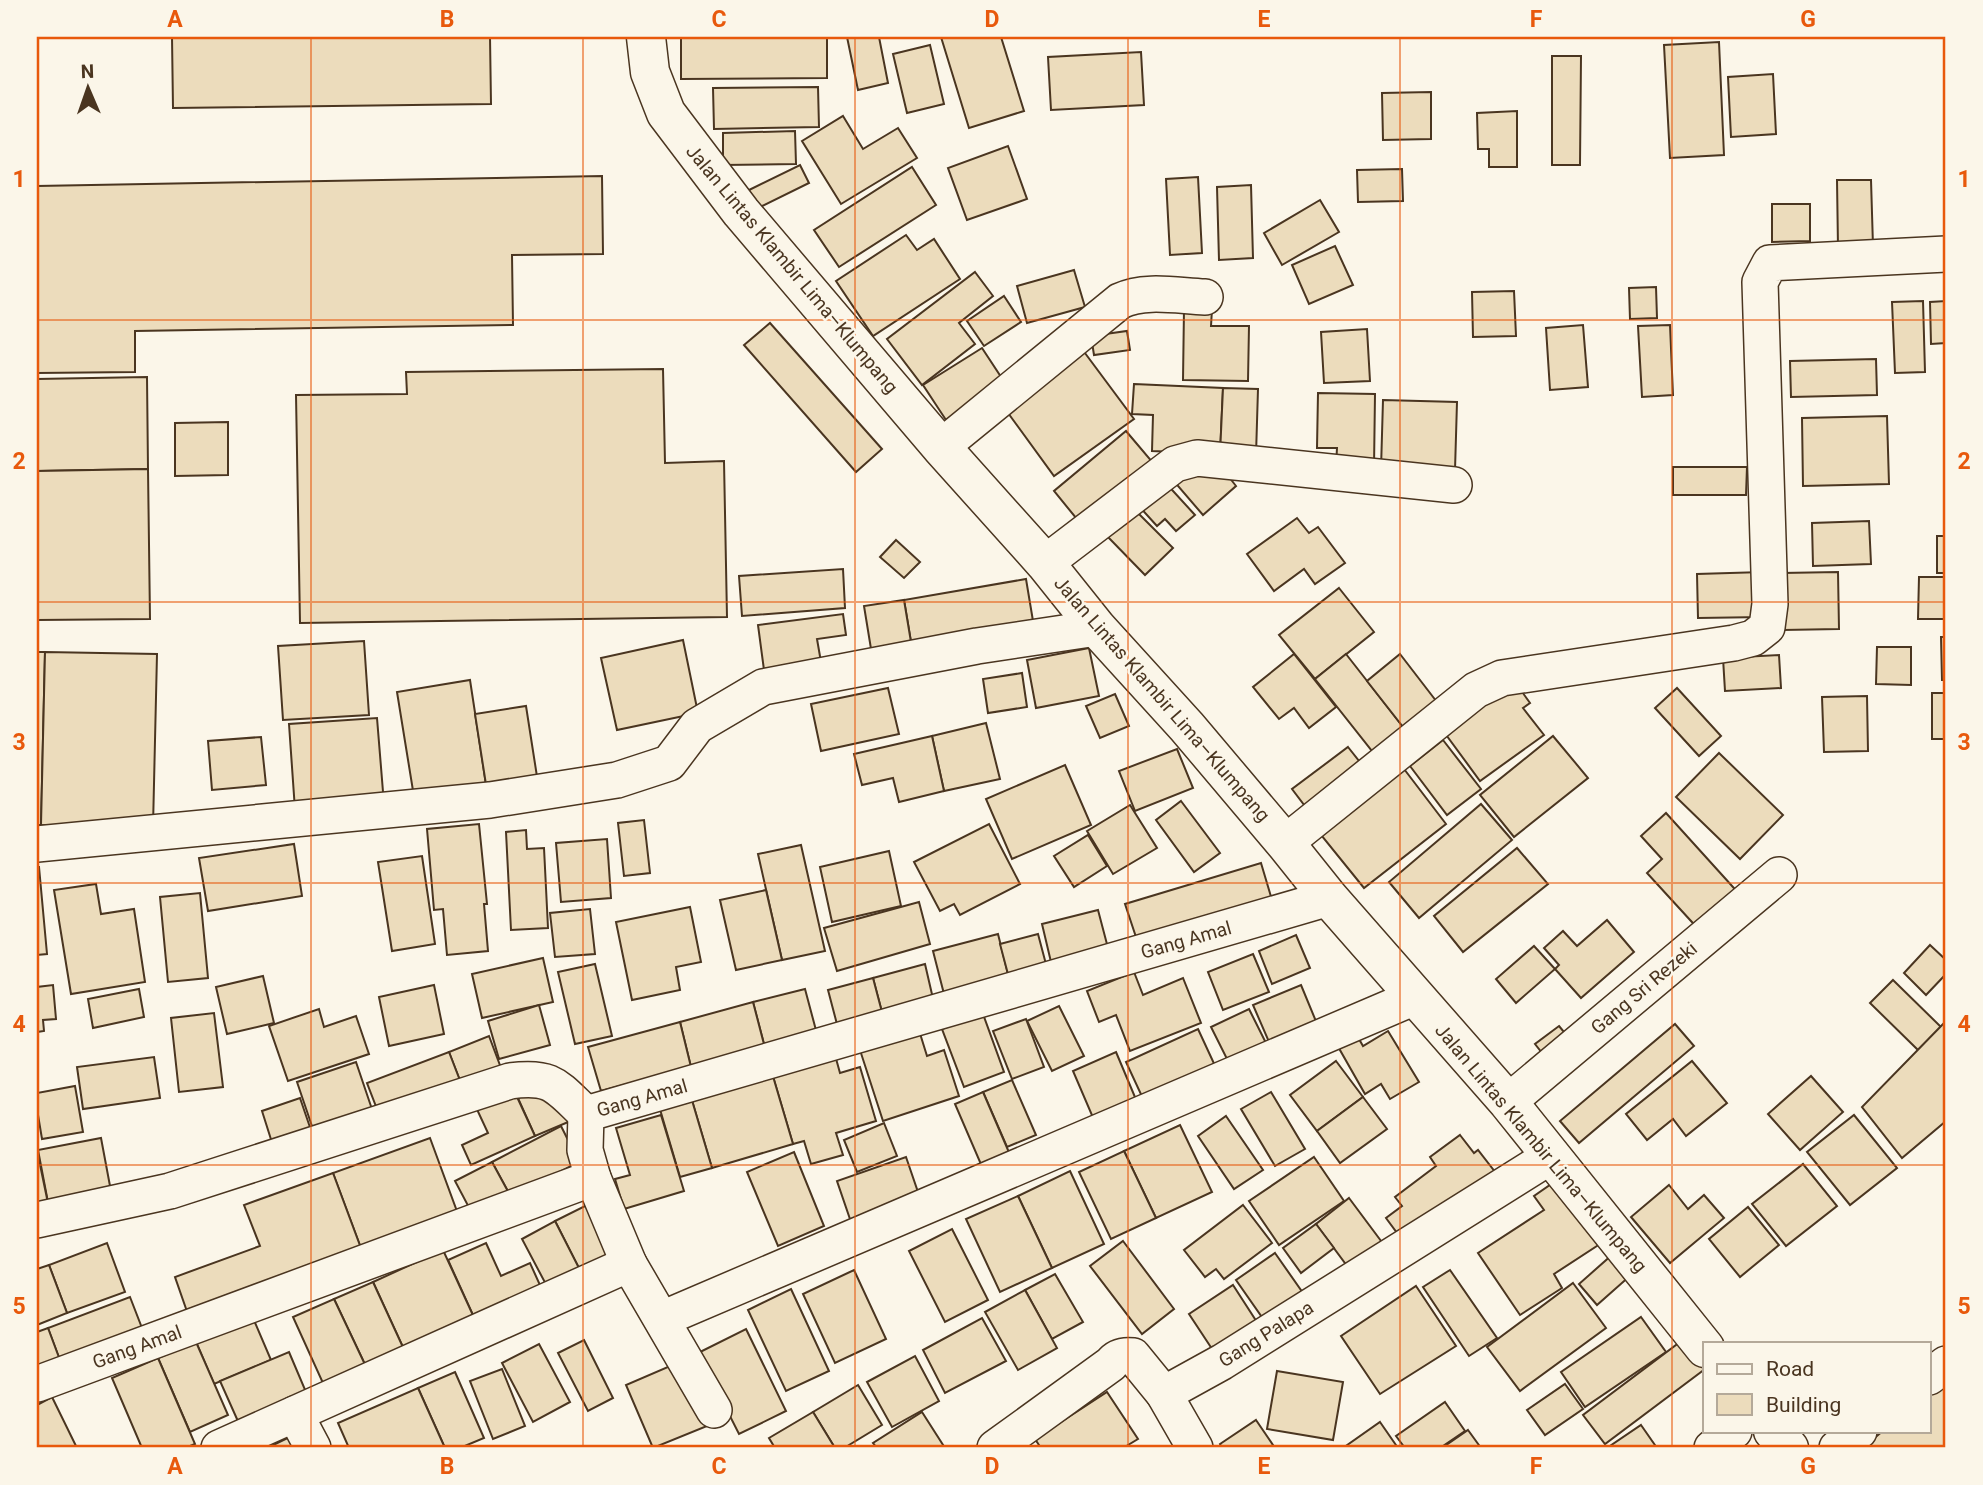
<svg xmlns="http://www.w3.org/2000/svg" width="1983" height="1485" font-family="Roboto,sans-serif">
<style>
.building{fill:#ecdcbc;stroke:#4a3520;stroke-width:2}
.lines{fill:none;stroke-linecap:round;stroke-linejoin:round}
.street-casing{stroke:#4a3520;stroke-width:38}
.primary-casing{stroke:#4a3520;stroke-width:41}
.street{stroke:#fbf6e9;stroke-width:35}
.primary{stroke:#fbf6e9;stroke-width:38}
.grid{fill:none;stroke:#e8590c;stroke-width:2;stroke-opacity:0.55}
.labels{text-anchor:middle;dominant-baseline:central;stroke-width:5;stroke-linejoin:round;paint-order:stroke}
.street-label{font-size:19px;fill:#4a3520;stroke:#fbf6e9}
.neatline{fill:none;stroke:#e8590c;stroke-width:2.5}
.grid-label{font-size:23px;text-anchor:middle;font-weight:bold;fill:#e8590c}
</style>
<rect width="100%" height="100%" fill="#fbf6e9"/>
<!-- building -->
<g class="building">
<polygon points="172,37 490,37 491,104 173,108"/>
<polygon points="681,37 827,37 827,78 681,79"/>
<polygon points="847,37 879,37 888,83 858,90"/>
<polygon points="941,37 1001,37 1024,111 969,128"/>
<polygon points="1719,42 1724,155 1670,158 1664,45"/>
<polygon points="930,45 944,104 907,113 893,54"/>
<polygon points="1141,52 1144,105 1051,110 1048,57"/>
<polygon points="1552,56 1581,56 1580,165 1552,165"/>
<polygon points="1773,74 1776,134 1731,137 1728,77"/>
<polygon points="818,87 819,127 714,129 713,88"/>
<polygon points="1431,92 1431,139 1383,140 1382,93"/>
<polygon points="1517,111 1517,167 1489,167 1489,149 1478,149 1477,113"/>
<polygon points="843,116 863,149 898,128 917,158 841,204 802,141"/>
<polygon points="795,131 796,164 723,165 723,133"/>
<polygon points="1008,146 1027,199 967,220 948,168"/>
<polygon points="800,165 809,183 758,208 749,190"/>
<polygon points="912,167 936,205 839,267 814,230"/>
<polygon points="1402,169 1403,201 1358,202 1357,170"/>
<polygon points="602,176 603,254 512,255 513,325 135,331 135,372 37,373 37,186"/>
<polygon points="1198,177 1202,253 1170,255 1166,179"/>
<polygon points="1837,180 1871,180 1873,246 1838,247"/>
<polygon points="1251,185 1253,258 1219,260 1217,187"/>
<polygon points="1320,200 1339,232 1282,265 1264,233"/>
<polygon points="1772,204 1810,204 1810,241 1772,242"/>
<polygon points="906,235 917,250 934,239 960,279 873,336 836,281"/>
<polygon points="1335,246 1353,285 1309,304 1292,265"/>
<polygon points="1074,270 1085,307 1027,323 1017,286"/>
<polygon points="975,272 993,296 959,323 975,344 922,385 887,339"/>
<polygon points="1656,287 1657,318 1630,319 1629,288"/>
<polygon points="1514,291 1516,336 1473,337 1472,292"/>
<polygon points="1004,296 1021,322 984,346 967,321"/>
<polygon points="1923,301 1925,372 1895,373 1892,302"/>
<polygon points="1946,301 1946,343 1931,344 1930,302"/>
<polygon points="1184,309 1212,309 1211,326 1249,326 1248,381 1183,380"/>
<polygon points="770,323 882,449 856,472 744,345"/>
<polygon points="1583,325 1588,387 1550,390 1546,328"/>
<polygon points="1670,325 1673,395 1642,397 1638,326"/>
<polygon points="1367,329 1370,381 1324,383 1321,332"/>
<polygon points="1127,331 1130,350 1094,355 1091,336"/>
<polygon points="1079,345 1134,419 1054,476 1000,402"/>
<polygon points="982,348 1005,383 946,420 923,385"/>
<polygon points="1876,359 1877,395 1791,397 1790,361"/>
<polygon points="663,369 665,463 724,461 727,617 300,623 296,395 407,394 406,372"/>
<polygon points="147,377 148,469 37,471 37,379"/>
<polygon points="1134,384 1223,388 1220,454 1152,451 1153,415 1132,414"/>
<polygon points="1223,388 1258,389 1256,455 1220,454"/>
<polygon points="1318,393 1375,394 1374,467 1336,466 1337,448 1317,448"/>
<polygon points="1383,400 1457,402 1455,470 1381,469"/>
<polygon points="1887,416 1889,484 1803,486 1802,418"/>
<polygon points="228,422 228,475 175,476 175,423"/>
<polygon points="1126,431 1154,464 1081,524 1054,491"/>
<polygon points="1218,463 1236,486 1203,515 1172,479"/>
<polygon points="1673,467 1747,467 1746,495 1673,495"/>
<polygon points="148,469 150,619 37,620 37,471"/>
<polygon points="1163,480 1195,515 1176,531 1165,519 1157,526 1137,504"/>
<polygon points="1133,508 1173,548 1145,575 1106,535"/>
<polygon points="1297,518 1309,533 1318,527 1345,563 1315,584 1304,569 1274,591 1247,554"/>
<polygon points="1869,521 1871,564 1813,566 1812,523"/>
<rect x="1937" y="536" width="9" height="37"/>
<polygon points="896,540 920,562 904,578 880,557"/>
<polygon points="843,569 845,608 742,616 739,576"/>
<polygon points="1763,572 1764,617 1698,618 1697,574"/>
<polygon points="1838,572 1839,629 1783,630 1782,573"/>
<polygon points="1919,577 1946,577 1946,619 1918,619"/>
<polygon points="1026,579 1034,627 912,648 904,600"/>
<polygon points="1339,588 1374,632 1315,679 1279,635"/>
<polygon points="904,600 912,648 872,655 864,606"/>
<polygon points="843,614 846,635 817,639 821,662 764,670 758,625"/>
<polygon points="1941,637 1946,637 1946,680 1942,680"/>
<polygon points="683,640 698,713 617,730 601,658"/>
<polygon points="364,641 369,715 283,720 278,646"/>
<polygon points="1877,647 1911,647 1911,685 1876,684"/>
<polygon points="1089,648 1099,696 1036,708 1027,660"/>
<polygon points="37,652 45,652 41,825 37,825"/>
<polygon points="45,652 157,654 153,827 41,825"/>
<polygon points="1294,654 1336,707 1309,728 1294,708 1279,719 1253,687"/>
<polygon points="1346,654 1407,732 1376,756 1315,679"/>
<polygon points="1400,654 1440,706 1407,732 1367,681"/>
<polygon points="1779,655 1781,688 1725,691 1723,658"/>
<polygon points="1022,673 1027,707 988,713 983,679"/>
<polygon points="470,680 487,791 415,803 397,692"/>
<polygon points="1515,682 1530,703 1523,708 1544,735 1480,781 1444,732"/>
<polygon points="888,688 899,734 821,751 811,704"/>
<polygon points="1677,688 1721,736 1699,756 1655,708"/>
<rect x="1932" y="693" width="14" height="46"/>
<polygon points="1115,694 1129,726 1100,738 1086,706"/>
<polygon points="1867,696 1868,751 1824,752 1822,697"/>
<polygon points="526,706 538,783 487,791 475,714"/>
<polygon points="377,718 384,804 295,810 289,724"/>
<polygon points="986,723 1000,779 944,791 932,736"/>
<polygon points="932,736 944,791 899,802 893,778 862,785 854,754"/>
<polygon points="1553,736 1588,778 1514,837 1480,795"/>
<polygon points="261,737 266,785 212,790 208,741"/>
<polygon points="1443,740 1481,789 1447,815 1410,766"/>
<polygon points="1348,747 1367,771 1311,814 1292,789"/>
<polygon points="1177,749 1193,788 1135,811 1119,771"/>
<polygon points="1719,753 1783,815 1740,859 1676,797"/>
<polygon points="1065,765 1091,825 1012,859 986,799"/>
<polygon points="1401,765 1446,824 1364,888 1317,830"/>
<polygon points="1181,801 1220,853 1194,872 1156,820"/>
<polygon points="1481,804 1512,840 1419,918 1389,882"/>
<polygon points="1130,805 1157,848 1113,874 1087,831"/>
<polygon points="1666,813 1742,897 1702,933 1647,873 1662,859 1641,836"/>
<polygon points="644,820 650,873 624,876 618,823"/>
<polygon points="479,824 487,904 484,904 488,951 447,955 443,909 434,910 427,829"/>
<polygon points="989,824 1020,884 960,915 954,904 940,911 914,862"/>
<polygon points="526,830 527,849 544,848 548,928 511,930 506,832"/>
<polygon points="1088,835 1107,866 1074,887 1054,856"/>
<polygon points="607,839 611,898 561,902 556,843"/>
<polygon points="294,844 302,896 208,911 199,858"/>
<polygon points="801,845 825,951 782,960 758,854"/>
<polygon points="1517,848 1548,884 1463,952 1434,916"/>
<polygon points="889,851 901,906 832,922 820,867"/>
<polygon points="422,856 435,944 392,951 378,862"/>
<polygon points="1261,863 1272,900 1137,940 1125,904"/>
<polygon points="37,867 39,867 47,954 37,955"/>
<polygon points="96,884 101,914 134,909 145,982 71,994 54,890"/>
<polygon points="766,890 782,960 736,970 720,900"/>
<polygon points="200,893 208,978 168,982 160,897"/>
<polygon points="919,902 930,944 837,971 824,928"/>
<polygon points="690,907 701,962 676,967 680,990 632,1000 616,922"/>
<polygon points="590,909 595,954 555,957 550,913"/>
<polygon points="1098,910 1108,948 1051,962 1042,924"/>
<polygon points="1607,920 1634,952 1581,998 1555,969 1559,965 1544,948 1563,931 1577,946"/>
<polygon points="998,934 1009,978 944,994 933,951"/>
<polygon points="1038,934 1047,968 1009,978 1000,944"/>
<polygon points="1296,935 1310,968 1272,984 1259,951"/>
<polygon points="1930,945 1946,960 1946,974 1926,995 1904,973"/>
<polygon points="1534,946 1555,969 1516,1003 1496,979"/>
<polygon points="1253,954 1269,992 1223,1010 1208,972"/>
<polygon points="543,958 553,1002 482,1018 472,974"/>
<polygon points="595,964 612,1036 575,1044 558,972"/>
<polygon points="925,964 934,1003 883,1016 873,978"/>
<polygon points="1134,972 1143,995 1183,978 1201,1023 1130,1051 1116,1015 1099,1022 1087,991"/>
<polygon points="263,976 274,1023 227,1034 216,987"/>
<polygon points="873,978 883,1016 838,1028 828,990"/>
<polygon points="1893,980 1941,1027 1918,1050 1870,1003"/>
<polygon points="53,985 56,1019 43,1020 44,1031 37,1032 37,987"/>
<polygon points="434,985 444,1034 389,1046 379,997"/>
<polygon points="1301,985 1320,1031 1273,1051 1253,1005"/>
<polygon points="139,989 144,1017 93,1028 88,999"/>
<polygon points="805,989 817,1034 765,1048 753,1002"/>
<polygon points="753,1002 765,1048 691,1067 680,1022"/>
<polygon points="539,1005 550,1045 499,1059 488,1021"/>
<polygon points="1059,1006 1084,1056 1052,1071 1027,1021"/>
<polygon points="319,1009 324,1027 356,1016 369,1054 288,1081 269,1026"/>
<polygon points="1249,1009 1266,1043 1228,1061 1211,1027"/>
<polygon points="214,1013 223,1087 179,1092 171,1018"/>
<polygon points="983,1014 1004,1072 964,1087 942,1029"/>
<polygon points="1026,1019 1044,1067 1012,1079 993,1031"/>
<polygon points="1946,1021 1946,1121 1902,1158 1862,1107"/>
<polygon points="680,1022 691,1067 601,1091 588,1047"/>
<polygon points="1675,1024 1694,1046 1579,1143 1560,1121"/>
<polygon points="1559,1026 1574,1044 1550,1063 1535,1044"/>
<polygon points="918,1027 927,1056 944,1050 959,1096 883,1121 859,1047"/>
<polygon points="1198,1029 1217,1070 1145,1103 1126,1062"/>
<polygon points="1388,1031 1419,1082 1390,1099 1381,1084 1365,1094 1336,1043 1355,1032 1363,1046"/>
<polygon points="489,1036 504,1076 464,1091 449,1052"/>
<polygon points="449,1052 464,1091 382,1122 367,1083"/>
<polygon points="1116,1052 1140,1109 1097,1127 1073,1071"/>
<polygon points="835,1055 840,1073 860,1067 876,1121 836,1133 843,1155 811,1164 804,1141 793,1144 772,1073"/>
<polygon points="154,1057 160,1098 83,1109 77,1067"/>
<polygon points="1336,1061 1363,1097 1317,1131 1290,1095"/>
<polygon points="1692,1061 1727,1103 1686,1136 1673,1119 1647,1140 1626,1114"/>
<polygon points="356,1062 376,1121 317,1141 297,1082"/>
<polygon points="772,1073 793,1144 712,1168 691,1097"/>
<polygon points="1811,1076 1843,1112 1800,1150 1768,1114"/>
<polygon points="1012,1080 1036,1135 1007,1147 983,1092"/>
<polygon points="545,1083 573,1120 535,1136 517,1096"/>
<polygon points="75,1086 83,1132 42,1139 37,1109 37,1093"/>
<polygon points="512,1086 535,1136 471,1165 462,1145 488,1133 474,1103"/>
<polygon points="983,1092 1011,1157 983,1169 955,1104"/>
<polygon points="1271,1092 1305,1149 1275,1166 1241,1109"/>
<polygon points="691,1097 712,1168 680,1177 659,1106"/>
<polygon points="1363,1097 1387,1129 1340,1163 1317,1131"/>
<polygon points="300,1098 314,1139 275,1152 262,1111"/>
<polygon points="661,1115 684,1191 624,1209 615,1179 630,1175 616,1128"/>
<polygon points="1854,1115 1897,1168 1850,1205 1807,1152"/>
<polygon points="1226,1116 1263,1170 1234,1189 1198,1136"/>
<polygon points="884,1123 897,1156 857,1172 844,1140"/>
<polygon points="1180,1125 1212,1192 1156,1218 1124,1151"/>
<polygon points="561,1126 579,1162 511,1197 492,1162"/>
<polygon points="1460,1135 1474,1153 1478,1150 1499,1177 1406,1245 1386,1218 1402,1206 1395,1197 1436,1166 1430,1157"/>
<polygon points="101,1138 113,1202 50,1213 38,1150"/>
<polygon points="430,1138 462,1225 365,1259 333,1173"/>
<polygon points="37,1150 50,1213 37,1216"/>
<polygon points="1124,1151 1156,1218 1111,1239 1079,1172"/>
<polygon points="794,1152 824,1226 778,1246 747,1172"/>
<polygon points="906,1157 920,1198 851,1222 837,1181"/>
<polygon points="1314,1157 1344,1201 1279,1245 1249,1201"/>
<polygon points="492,1162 511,1197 474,1217 455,1181"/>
<polygon points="1803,1164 1837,1206 1786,1246 1752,1204"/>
<polygon points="1070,1171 1104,1244 1052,1268 1018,1196"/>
<polygon points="333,1173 365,1259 191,1323 175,1277 260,1246 244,1205"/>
<polygon points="1560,1178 1603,1242 1554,1274 1562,1288 1520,1315 1478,1253 1544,1210 1534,1196"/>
<polygon points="1669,1185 1688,1209 1704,1195 1724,1218 1670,1263 1631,1217"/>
<polygon points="1018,1196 1052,1268 1000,1292 966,1219"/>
<polygon points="1349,1198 1390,1253 1356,1278 1316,1224"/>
<polygon points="595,1201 623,1255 583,1276 555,1221"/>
<polygon points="1243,1205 1272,1243 1224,1279 1216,1269 1205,1277 1184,1250"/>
<polygon points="1748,1207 1779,1245 1740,1277 1709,1239"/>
<polygon points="555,1221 583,1276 550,1292 522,1239"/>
<polygon points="1316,1224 1334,1248 1301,1273 1283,1248"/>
<polygon points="952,1229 988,1300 945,1322 909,1251"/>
<polygon points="1123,1241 1174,1309 1142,1334 1090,1266"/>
<polygon points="107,1243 125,1292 67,1313 49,1265"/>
<polygon points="486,1243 501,1276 530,1263 544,1294 477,1324 448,1260"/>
<polygon points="443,1250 477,1324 407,1356 373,1282"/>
<polygon points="1275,1253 1310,1303 1271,1330 1236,1280"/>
<polygon points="1613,1254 1631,1275 1597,1305 1579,1284"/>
<polygon points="49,1265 67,1313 37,1325 37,1269"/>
<polygon points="854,1270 886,1339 835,1363 803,1294"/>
<polygon points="1450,1270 1497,1338 1469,1356 1423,1287"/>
<polygon points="1055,1274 1083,1322 1052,1339 1025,1290"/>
<polygon points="373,1282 407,1356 369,1373 334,1299"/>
<polygon points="1573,1283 1606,1328 1520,1391 1487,1347"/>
<polygon points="1233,1285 1264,1333 1220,1361 1189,1314"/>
<polygon points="1416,1286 1456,1346 1380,1394 1341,1336"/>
<polygon points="791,1289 829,1371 786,1391 748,1310"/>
<polygon points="1025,1290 1057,1348 1018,1370 985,1312"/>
<polygon points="130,1297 147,1341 64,1371 48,1328"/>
<polygon points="334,1299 369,1373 327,1392 293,1317"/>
<polygon points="1641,1317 1666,1352 1585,1407 1561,1372"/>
<polygon points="253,1318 271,1360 214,1384 196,1342"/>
<polygon points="982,1318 1006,1361 945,1393 923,1350"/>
<polygon points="48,1328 64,1371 37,1381 37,1332"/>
<polygon points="746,1329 786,1411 739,1434 698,1353"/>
<polygon points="1688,1336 1705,1358 1705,1369 1605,1444 1583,1415"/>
<polygon points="584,1340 613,1398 588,1411 558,1353"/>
<polygon points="196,1342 228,1415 190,1432 158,1358"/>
<polygon points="539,1344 570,1402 533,1422 502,1363"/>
<polygon points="289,1352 306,1392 241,1428 220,1381"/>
<polygon points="915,1356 939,1401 892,1427 867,1382"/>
<polygon points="158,1358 195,1444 185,1448 142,1448 112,1378"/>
<polygon points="684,1360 712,1424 653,1448 626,1385"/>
<polygon points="502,1369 525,1426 493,1439 470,1381"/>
<polygon points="1277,1371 1343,1382 1333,1440 1267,1429"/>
<polygon points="455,1372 484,1438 460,1448 445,1448 418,1388"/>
<polygon points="1946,1377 1946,1448 1862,1448 1883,1431 1929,1431 1929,1392"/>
<polygon points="1565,1384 1583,1409 1545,1435 1527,1410"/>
<polygon points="858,1385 882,1425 844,1448 835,1448 813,1412"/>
<polygon points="418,1388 445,1448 349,1448 338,1423"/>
<polygon points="1107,1392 1138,1439 1123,1448 1041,1448 1035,1439"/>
<polygon points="52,1397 77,1448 37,1448 37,1405"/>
<polygon points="1445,1402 1465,1431 1440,1448 1405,1448 1396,1436"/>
<polygon points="813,1412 835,1448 775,1448 769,1438"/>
<polygon points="922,1412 945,1448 877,1448 873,1443"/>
<polygon points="1256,1420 1275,1448 1222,1448 1220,1444"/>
<polygon points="1380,1422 1398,1448 1343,1448"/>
<polygon points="1641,1425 1657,1448 1607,1448"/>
<polygon points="1468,1430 1481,1448 1442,1448"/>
<polygon points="302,1431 311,1448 267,1448"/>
</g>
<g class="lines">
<!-- street casing -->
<g class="street-casing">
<g id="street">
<path d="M941,447l179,-146c25,-12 58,-5 85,-4"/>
<polyline points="1045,563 1175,464 1197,458 1454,485"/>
<polyline points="1285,843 1476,690 1502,678 1734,643 1753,638 1767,627 1770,604 1760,282 1770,263 1946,254"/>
<polyline points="37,844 490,800 617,780 669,763 697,726 763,687 977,646 1097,628"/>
<polyline points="1508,1102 1779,875"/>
<polyline points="593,1178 629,1264 714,1410"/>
<path d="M37,1220l133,-29 340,-110c43,-6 47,6 76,33"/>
<polyline points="662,1319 1415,997"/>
<polyline points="1929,1377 1946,1364"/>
<polyline points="37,1384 593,1178 585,1150 586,1114 1329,898"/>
<polyline points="1164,1394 1222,1362 1551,1156"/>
<polyline points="295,1414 313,1448"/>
<polyline points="219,1448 629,1264"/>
<path d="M995,1448l116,-84c6,-8 13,-9 22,-8l31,38 31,54"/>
<polyline points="1712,1448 1734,1431"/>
<polyline points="1837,1448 1859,1431"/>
</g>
</g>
<!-- primary casing -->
<g class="primary-casing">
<g id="primary">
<polyline points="646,37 650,72 666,113 741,212 941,447 1045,563 1097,628 1187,727 1285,843 1329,898 1508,1102 1705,1348"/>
<polyline points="1773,1431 1789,1448"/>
</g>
</g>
<!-- street -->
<use href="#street" class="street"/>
<!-- primary -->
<use href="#primary" class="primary"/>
</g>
<!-- grid -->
<path class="grid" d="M311,37v1411M583,37v1411M855,37v1411M1128,37v1411M1400,37v1411M1672,37v1411M37,320h1909M37,602h1909M37,883h1909M37,1165h1909"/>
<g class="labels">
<!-- street labels -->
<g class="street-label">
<text transform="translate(792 269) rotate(50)">Jalan Lintas Klambir Lima–Klumpang</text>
<text transform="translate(1162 699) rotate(49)">Jalan Lintas Klambir Lima–Klumpang</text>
<text transform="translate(1186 940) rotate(-16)">Gang Amal</text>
<text transform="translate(1644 988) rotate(-40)">Gang Sri Rezeki</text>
<text transform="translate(642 1098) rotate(-16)">Gang Amal</text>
<text transform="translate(1541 1148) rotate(50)">Jalan Lintas Klambir Lima–Klumpang</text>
<text transform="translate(1266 1334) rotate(-32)">Gang Palapa</text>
<text transform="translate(137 1347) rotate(-20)">Gang Amal</text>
</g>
</g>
<!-- border -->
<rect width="1983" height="1485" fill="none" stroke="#fbf6e9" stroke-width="77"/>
<!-- legend -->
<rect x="1703" y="1342" width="228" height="91" fill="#fbf6e9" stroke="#b4a999" stroke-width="2"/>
<rect x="1717" y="1364" width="35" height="10" fill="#fbf6e9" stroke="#b4a999" stroke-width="2"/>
<text x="1766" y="1376" font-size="21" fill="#4a3520">Road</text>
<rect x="1717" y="1394" width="35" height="21" fill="#ecdcbc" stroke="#b4a999" stroke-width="2"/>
<text x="1766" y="1412" font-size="21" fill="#4a3520">Building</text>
<!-- north arrow -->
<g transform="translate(88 88) rotate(358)" stroke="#fbf6e9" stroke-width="5" paint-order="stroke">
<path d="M0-5L12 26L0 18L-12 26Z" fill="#4a3520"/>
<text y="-10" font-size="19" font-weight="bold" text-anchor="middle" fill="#4a3520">N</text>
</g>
<rect x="38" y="38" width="1906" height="1408" class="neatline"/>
<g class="grid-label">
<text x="175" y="27">A</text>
<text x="447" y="27">B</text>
<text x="719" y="27">C</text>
<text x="992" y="27">D</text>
<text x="1264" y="27">E</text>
<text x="1536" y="27">F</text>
<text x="1808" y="27">G</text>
<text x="19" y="187">1</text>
<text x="1964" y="187">1</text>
<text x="19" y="469">2</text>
<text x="1964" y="469">2</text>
<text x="19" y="750">3</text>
<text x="1964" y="750">3</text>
<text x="19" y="1032">4</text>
<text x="1964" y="1032">4</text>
<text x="19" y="1314">5</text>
<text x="1964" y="1314">5</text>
<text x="175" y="1474">A</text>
<text x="447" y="1474">B</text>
<text x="719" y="1474">C</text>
<text x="992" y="1474">D</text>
<text x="1264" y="1474">E</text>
<text x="1536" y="1474">F</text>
<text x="1808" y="1474">G</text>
</g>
</svg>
